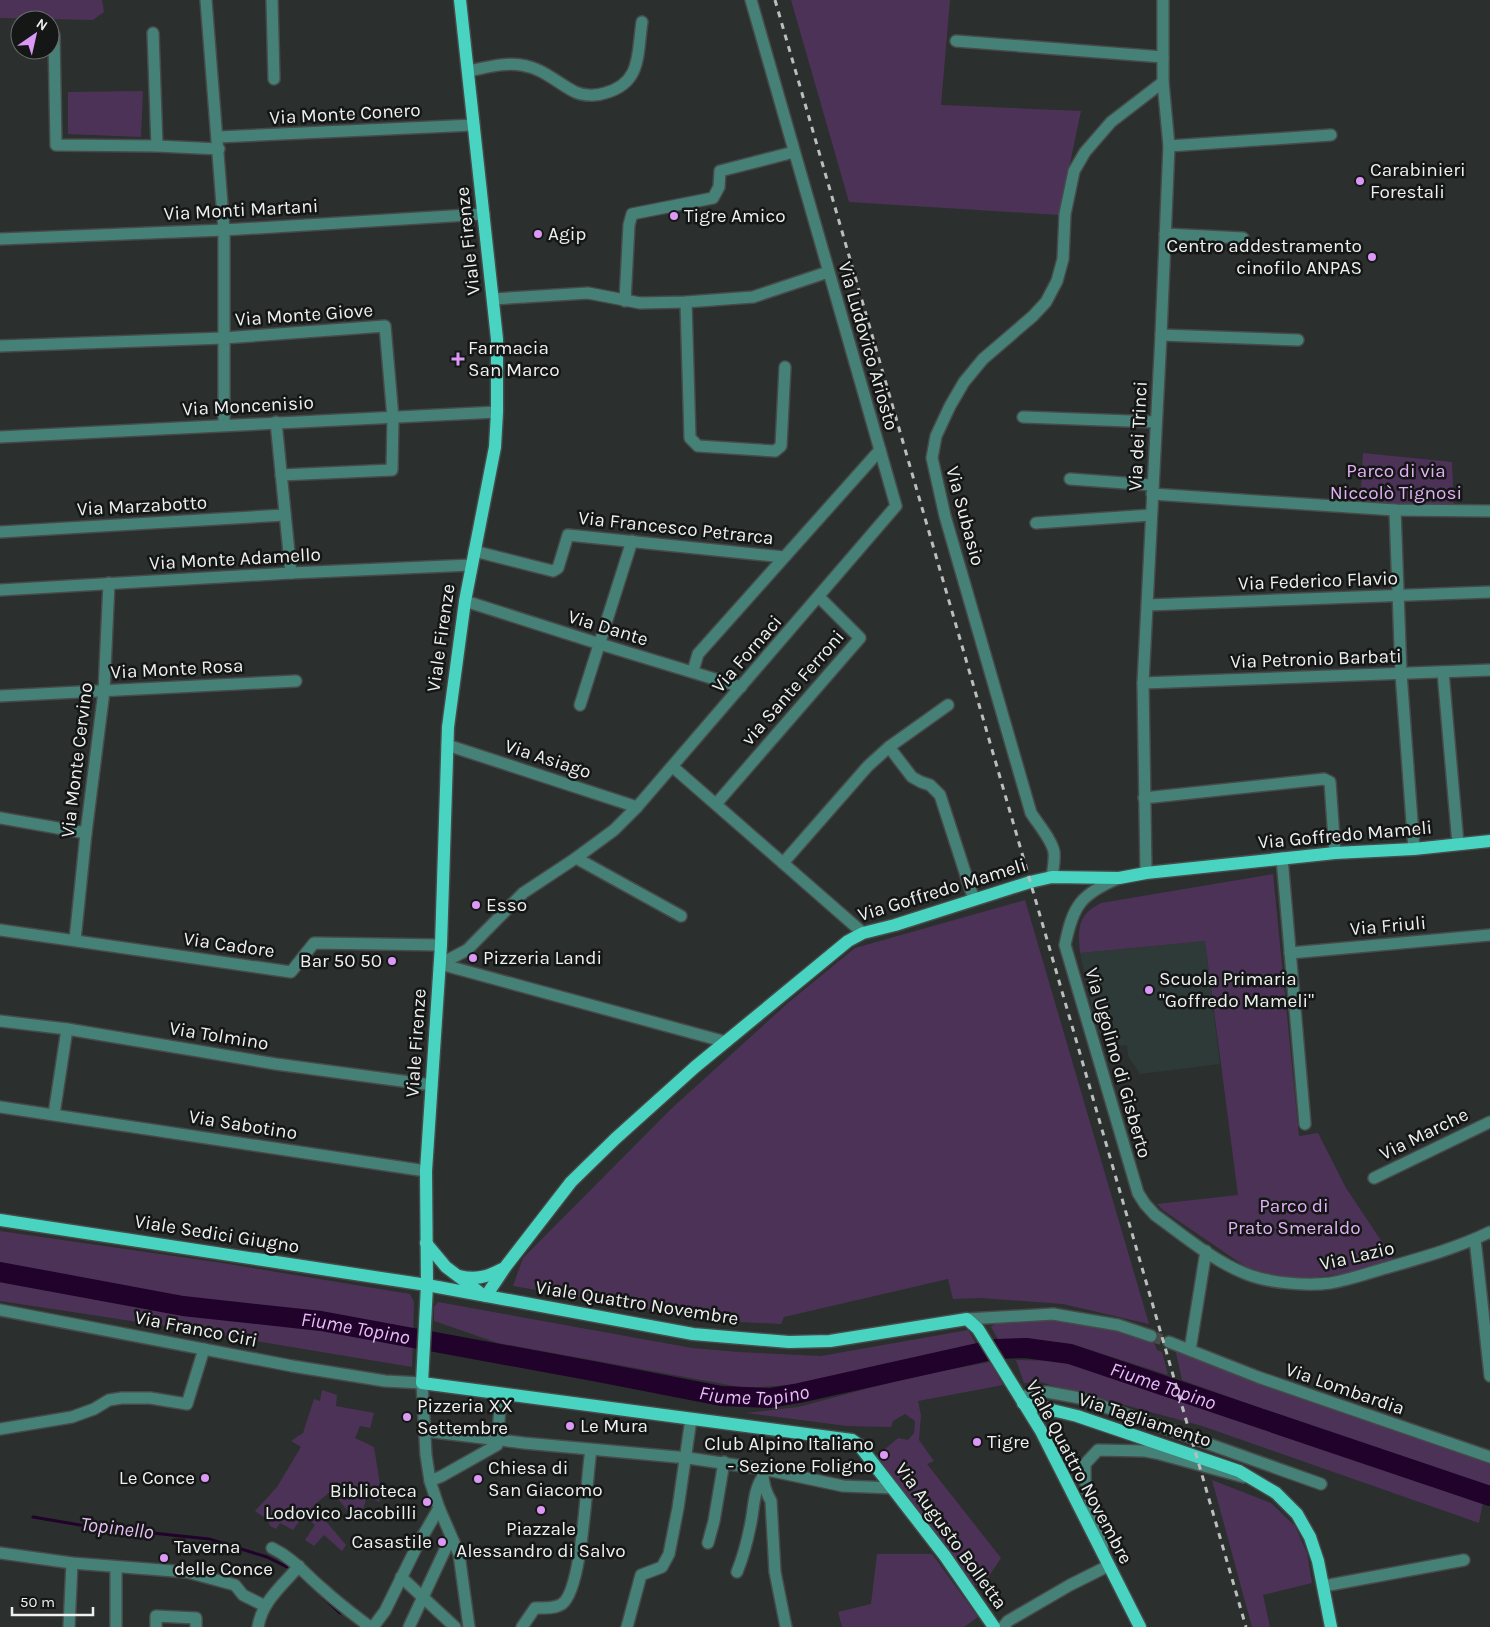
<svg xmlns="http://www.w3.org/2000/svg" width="1490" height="1627" font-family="Karla,sans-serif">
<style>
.built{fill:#2e3a38}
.green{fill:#4d3258}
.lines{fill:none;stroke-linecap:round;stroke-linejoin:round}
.stream{stroke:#20022a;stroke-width:3}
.river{stroke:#20022a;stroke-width:20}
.minor-tunnel{stroke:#484c4b;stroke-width:11;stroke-dasharray:11 5.5;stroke-linecap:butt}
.minor-casing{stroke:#464a49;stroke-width:14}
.major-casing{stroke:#464a49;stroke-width:15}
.minor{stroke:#468177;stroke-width:11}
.major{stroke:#49d4c1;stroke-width:12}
.rail{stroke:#babebd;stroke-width:3;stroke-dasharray:6 6;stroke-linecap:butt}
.poi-dot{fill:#db99f5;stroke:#151616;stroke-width:2}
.labels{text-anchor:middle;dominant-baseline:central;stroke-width:5;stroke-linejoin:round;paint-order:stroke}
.street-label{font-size:19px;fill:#edf0ef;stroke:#151616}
.poi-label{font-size:19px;fill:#edf0ef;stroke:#151616;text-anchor:start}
.park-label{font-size:19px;fill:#e3b0f8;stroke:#151616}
.water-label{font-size:20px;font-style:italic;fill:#e7bef8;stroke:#151616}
</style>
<rect width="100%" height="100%" fill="#2b2f2e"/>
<!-- built -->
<polygon class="built" points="1205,941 1220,1064 1140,1074 1128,1056 1127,1045 1116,1046 1100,1035 1096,1026 1080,953"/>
<!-- green -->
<g class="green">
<polygon points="0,0 102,0 104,12 93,20 0,18"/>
<polygon points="791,0 950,0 941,105 1081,111 1059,215 849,202"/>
<polygon points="143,91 141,137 68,134 68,92"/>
<polygon points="1363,453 1452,462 1454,510 1360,507"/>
<path d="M1273,874l26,262 19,-3 28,55 48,72 -52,14 -35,4 -31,-2 -30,-9 -82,-56 -7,-7 81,-9 -33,-254 -125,12c-2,-24 -3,-38 21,-50z"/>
<polygon points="1025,900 1149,1324 1063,1304 980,1298 953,1299 948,1279 784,1317 781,1324 720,1321 513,1286 523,1258 671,1109 789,1002 855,948"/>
<polygon points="0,1231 222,1263 410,1294 414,1302 412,1367 171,1327 0,1301"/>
<polygon points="438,1302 692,1348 738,1352 821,1356 968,1330 976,1344 803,1384 745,1388 498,1343 434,1321 434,1307"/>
<polygon points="1065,1320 1122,1330 1154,1342 1157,1350 1162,1352 1168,1375 1072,1344 1020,1340 999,1341 991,1327 997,1322"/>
<polygon points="1175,1348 1490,1460 1490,1489 1429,1465 1316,1428 1182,1380"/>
<polygon points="1016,1360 1062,1361 1247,1424 1483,1502 1479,1523 1202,1426 1040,1382 1024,1383"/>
<polygon points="990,1362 1003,1385 918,1401 921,1416 919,1440 934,1461 927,1464 1001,1558 989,1576 987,1584 970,1585 873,1459 898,1438 908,1440 914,1433 915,1421 905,1414 893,1421 891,1427 847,1426 746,1413 798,1407 915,1376"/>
<polygon points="322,1390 337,1395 336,1406 374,1413 370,1428 360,1426 355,1438 374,1447 381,1490 379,1502 367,1497 362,1512 354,1518 331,1491 313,1506 346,1545 342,1551 324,1535 314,1546 305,1540 315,1525 303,1516 293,1530 280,1523 276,1529 270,1526 268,1520 255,1511 277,1487 301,1447 291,1441 303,1433 314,1399 320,1401"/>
<polygon points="1212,1480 1271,1503 1295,1526 1307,1553 1312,1583 1263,1595 1270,1627 1252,1627"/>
<polygon points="877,1554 932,1554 978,1617 964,1627 842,1627 838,1612 871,1604"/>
</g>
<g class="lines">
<!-- stream -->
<g class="stream">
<polyline points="1489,1495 1490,1498"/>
<polyline points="33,1517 86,1526 209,1539 267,1557 287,1567"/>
<polyline points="324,1598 340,1613"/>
</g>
<!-- river -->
<path class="river" id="s1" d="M0,1272l183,34 138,15 277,51 123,24 49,2 29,-5 197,-44 30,-1 44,6 420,142"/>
<!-- minor-tunnel -->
<polyline class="minor-tunnel" points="1151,1336 1169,1342"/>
<!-- minor casing -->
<g class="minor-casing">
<g id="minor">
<polyline points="206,0 224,230 224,424"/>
<polyline points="272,0 274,79"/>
<polyline points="153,33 157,146"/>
<polyline points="54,35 56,145 157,146 219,149"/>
<polyline points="956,41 1163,57"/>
<path d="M468,71c17,-3 36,-9 53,-6 22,3 36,18 54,27 9,4 22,4 30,1 37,-10 32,-39 37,-71"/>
<polyline points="218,137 474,125"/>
<polyline points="1169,146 1331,135"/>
<polyline points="1165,234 1243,238"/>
<polyline points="0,239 224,230 484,214"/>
<polyline points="493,299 588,293 640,303 686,302 753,297 828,272"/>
<polyline points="625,301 629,225 632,214 713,198 719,187 720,171 794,152"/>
<polyline points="686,302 690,438 698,446 775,451 781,446 785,367"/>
<polyline points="1161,335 1298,340"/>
<polyline points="0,346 224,338 385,326 393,418 392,470 281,475"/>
<polyline points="1023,417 1156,422"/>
<polyline points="276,422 291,573"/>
<polyline points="0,437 497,412"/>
<polyline points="1070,479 1152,485"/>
<polyline points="1152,494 1395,510 1490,511"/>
<polyline points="1395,510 1401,673 1414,849"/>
<polyline points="1036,523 1151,515"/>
<polyline points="0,532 285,515"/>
<polyline points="474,551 553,571 558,568 568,535 784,557"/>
<polyline points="0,590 291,573 471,565"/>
<polyline points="465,601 600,644 741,687"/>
<polyline points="1148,605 1490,592"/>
<polyline points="693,671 698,654 880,450 751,0"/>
<polyline points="1443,672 1458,844"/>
<polyline points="1143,683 1490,670"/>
<polyline points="0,696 296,681"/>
<polyline points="580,705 632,541"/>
<polyline points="447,745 637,807"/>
<polyline points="889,747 912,777 921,782 930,785 940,795 974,900"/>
<polyline points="673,767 863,933"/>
<polyline points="1144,798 1324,779 1330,782 1335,853"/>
<polyline points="716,804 860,638 819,597"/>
<polyline points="0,818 86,833"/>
<polyline points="576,858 681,916"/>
<polyline points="1282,858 1305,1124"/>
<polyline points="783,863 868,766 889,747 948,705"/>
<polyline points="1146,873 1143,683 1161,335 1169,146 1163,82 1163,0"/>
<path d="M1052,877c1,-8 3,-17 2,-25 -2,-12 -16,-28 -23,-39l-86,-297 -13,-58 4,-22 14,-30 14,-24 19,-23 50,-43 13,-14 11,-21 6,-22 2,-45 9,-43 11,-19 26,-30 52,-40"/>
<path d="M1119,878c-38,16 -46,27 -54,67l73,248 7,11 10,11c28,20 57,45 89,58 23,10 62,13 86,10 19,-3 38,-10 56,-15 35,-10 71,-20 104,-36"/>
<polyline points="0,930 291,972 314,943 441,945"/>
<polyline points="75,940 86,833 104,691 109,583"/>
<polyline points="1290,953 1490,935"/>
<polyline points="440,964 467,950 523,893 576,858 614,830 637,807 896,506 880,450"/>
<polyline points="440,964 726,1042"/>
<polyline points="0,1021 67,1029 276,1064 432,1085"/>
<polyline points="0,1107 426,1171"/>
<polyline points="54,1114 67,1029"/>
<polyline points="1374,1178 1490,1122"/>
<polyline points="1475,1239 1490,1376"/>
<polyline points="0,1310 292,1366 385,1381 422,1383 426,1455 430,1481 439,1508 459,1554 469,1627"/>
<polyline points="967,1319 1053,1314 1118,1325 1151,1336"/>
<polyline points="1169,1342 1258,1377 1490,1457"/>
<polyline points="1190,1350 1206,1251"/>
<polyline points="1020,1397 1047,1392 1080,1398 1321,1484"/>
<polyline points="0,1429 72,1417 94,1409 109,1400 122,1398 150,1398 187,1404 204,1349"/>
<polyline points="425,1431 524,1443 688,1458 763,1469 843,1486 893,1488"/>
<path d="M763,1469c-1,13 2,22 8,32l4,71 11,55"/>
<polyline points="430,1481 442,1476 497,1445 500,1408 503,1394"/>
<polyline points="708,1543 714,1521 724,1462"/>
<path d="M272,1548c21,10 34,27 52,42 14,13 30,25 46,37"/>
<polyline points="0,1553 72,1563 187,1572 235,1585 243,1595 265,1606"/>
<polyline points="1103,1553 1102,1536 1092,1508 1085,1480 1085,1464 1098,1450 1145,1451 1156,1453 1244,1477"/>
<path d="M737,1572c6,-15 10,-30 13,-45 4,-17 3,-35 12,-49"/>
<polyline points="401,1577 455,1627"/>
<polyline points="1324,1586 1464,1560"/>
<polyline points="69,1627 72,1563"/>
<polyline points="116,1627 116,1567"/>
<polyline points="156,1627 156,1616 196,1618 196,1627"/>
<path d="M258,1627c4,-26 25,-42 41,-61"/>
<polyline points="373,1627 385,1611 417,1546 439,1508"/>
<polyline points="409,1627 451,1537"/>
<path d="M522,1627l13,-19c9,0 19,1 27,-4 21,-15 24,-125 29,-154"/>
<polyline points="627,1627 641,1575 662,1567 669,1554 678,1508 691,1419"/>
<polyline points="1003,1627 1008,1621 1070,1585 1108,1566"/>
</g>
</g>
<!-- major casing -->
<g class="major-casing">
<g id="major">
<polyline points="460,0 497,339 497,412 495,447 465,601 448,727 441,945 426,1171 427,1285 422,1383 852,1440 859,1445 945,1556 994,1627"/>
<polyline points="0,1220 427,1285 693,1334 789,1342 830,1341 967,1319 978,1329 1041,1431 1140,1627"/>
<polyline points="426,1243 446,1267 479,1292"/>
<path d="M459,1276c17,4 28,1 43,-7"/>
<polyline points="486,1296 506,1266 571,1182 615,1139 695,1067 848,941 863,933 895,925 1030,882 1052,877 1119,878 1146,873 1335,853 1414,849 1490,841"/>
<polyline points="1023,1403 1077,1416 1239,1471 1276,1493 1297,1514 1310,1537 1318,1561 1331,1627"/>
</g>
</g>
<!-- minor -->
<use href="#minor" class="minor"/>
<!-- major -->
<use href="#major" class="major"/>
<!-- rail -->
<polyline class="rail" points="775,0 1246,1627"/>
</g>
<!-- markers -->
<g class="poi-dot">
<circle cx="1360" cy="181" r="5"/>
<circle cx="674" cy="216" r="5"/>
<circle cx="538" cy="234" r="5"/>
<circle cx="1372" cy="257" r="5"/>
<path d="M455.5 351.5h5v5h5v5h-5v5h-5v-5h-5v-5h5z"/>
<circle cx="476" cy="905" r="5"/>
<circle cx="473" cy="958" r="5"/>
<circle cx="392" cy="961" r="5"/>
<circle cx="1149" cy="990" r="5"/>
<circle cx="407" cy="1417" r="5"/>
<circle cx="570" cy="1426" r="5"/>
<circle cx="977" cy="1442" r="5"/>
<circle cx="884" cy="1455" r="5"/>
<circle cx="205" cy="1478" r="5"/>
<circle cx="478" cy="1479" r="5"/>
<circle cx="427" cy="1502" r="5"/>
<circle cx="541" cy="1510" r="5"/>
<circle cx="442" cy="1542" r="5"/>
<circle cx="164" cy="1558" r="5"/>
</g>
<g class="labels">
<!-- street labels -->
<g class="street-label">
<text transform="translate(345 114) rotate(-3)">Via Monte Conero</text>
<text transform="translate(241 210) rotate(-3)">Via Monti Martani</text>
<text transform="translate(468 241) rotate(-96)">Viale Firenze</text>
<text transform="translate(304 315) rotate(-4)">Via Monte Giove</text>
<text transform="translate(868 346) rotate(74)">Via Ludovico Ariosto</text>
<text transform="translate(248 406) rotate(-3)">Via Moncenisio</text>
<text transform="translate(1138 436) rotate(-87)">Via dei Trinci</text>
<text transform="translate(142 506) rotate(-3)">Via Marzabotto</text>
<text transform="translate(965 516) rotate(75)">Via Subasio</text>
<text transform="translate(676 528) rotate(6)">Via Francesco Petrarca</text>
<text transform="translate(235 559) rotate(-3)">Via Monte Adamello</text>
<text transform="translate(1318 581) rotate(-2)">Via Federico Flavio</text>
<text transform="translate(608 628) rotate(17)">Via Dante</text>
<text transform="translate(441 638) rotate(-82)">Viale Firenze</text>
<text transform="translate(747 654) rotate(-49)">Via Fornaci</text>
<text transform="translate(1316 659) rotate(-2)">Via Petronio Barbati</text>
<text transform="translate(177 669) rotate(-3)">Via Monte Rosa</text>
<text transform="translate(793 688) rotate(-49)">via Sante Ferroni</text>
<text transform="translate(548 759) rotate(18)">Via Asiago</text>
<text transform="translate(77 760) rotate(-83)">Via Monte Cervino</text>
<text transform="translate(1345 835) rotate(-5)">Via Goffredo Mameli</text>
<text transform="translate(942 890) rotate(-17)">Via Goffredo Mameli</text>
<text transform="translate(1388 926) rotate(-5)">Via Friuli</text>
<text transform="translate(229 945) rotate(8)">Via Cadore</text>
<text transform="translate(219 1036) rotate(9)">Via Tolmino</text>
<text transform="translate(416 1043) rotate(-86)">Viale Firenze</text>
<text transform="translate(1118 1063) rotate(74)">Via Ugolino di Gisberto</text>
<text transform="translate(243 1125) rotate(9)">Via Sabotino</text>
<text transform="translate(1424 1134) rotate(-26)">Via Marche</text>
<text transform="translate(217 1234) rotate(9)">Viale Sedici Giugno</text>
<text transform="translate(1357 1256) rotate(-13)">Via Lazio</text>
<text transform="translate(637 1303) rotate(9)">Viale Quattro Novembre</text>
<text transform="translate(196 1329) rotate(11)">Via Franco Ciri</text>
<text transform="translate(1345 1389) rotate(19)">Via Lombardia</text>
<text transform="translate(1145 1420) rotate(18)">Via Tagliamento</text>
<text transform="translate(1079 1472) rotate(62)">Viale Quattro Novembre</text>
<text transform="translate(951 1536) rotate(54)">Via Augusto Bolletta</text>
</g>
<!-- poi labels -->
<g class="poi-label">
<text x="1370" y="170">Carabinieri<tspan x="1370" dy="22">Forestali</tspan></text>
<text x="684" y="216">Tigre Amico</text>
<text x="548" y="234">Agip</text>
<text x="1362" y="246" text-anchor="end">Centro addestramento<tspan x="1362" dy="22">cinofilo ANPAS</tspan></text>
<text x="468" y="348">Farmacia<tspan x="468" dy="22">San Marco</tspan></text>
<text x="486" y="905">Esso</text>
<text x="483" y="958">Pizzeria Landi</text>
<text x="382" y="961" text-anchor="end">Bar 50 50</text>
<text x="1159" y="979">Scuola Primaria<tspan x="1159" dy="22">"Goffredo Mameli"</tspan></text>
<text x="417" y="1406">Pizzeria XX<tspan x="417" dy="22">Settembre</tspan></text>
<text x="580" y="1426">Le Mura</text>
<text x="987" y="1442">Tigre</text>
<text x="874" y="1444" text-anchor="end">Club Alpino Italiano<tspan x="874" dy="22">- Sezione Foligno</tspan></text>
<text x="488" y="1468">Chiesa di<tspan x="488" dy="22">San Giacomo</tspan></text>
<text x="195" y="1478" text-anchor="end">Le Conce</text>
<text x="417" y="1491" text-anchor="end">Biblioteca<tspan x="417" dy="22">Lodovico Jacobilli</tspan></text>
<text x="541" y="1529" text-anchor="middle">Piazzale<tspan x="541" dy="22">Alessandro di Salvo</tspan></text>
<text x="432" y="1542" text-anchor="end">Casastile</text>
<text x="174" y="1547">Taverna<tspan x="174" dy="22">delle Conce</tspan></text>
</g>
<!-- park labels -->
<g class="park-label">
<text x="1396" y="471">Parco di via<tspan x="1396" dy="22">Niccolò Tignosi</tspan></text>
<text x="1294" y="1206">Parco di<tspan x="1294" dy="22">Prato Smeraldo</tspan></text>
</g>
<!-- water labels -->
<g class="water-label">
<text stroke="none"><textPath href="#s1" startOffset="360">Fiume Topino</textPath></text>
<text stroke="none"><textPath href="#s1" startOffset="1185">Fiume Topino</textPath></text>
<text stroke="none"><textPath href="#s1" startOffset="765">Fiume Topino</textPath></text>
<text transform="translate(117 1528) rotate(7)">Topinello</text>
</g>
</g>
<!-- north arrow -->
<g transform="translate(35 35) rotate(34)"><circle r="24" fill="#151616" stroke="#6b6d6d"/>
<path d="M0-4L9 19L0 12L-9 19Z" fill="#db99f5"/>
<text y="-8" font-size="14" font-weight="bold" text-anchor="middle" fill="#edf0ef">N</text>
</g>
<!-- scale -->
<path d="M12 1607v8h81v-8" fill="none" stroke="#edf0ef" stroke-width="2.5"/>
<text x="20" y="1607" font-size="15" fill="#edf0ef" stroke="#151616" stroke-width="4" paint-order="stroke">50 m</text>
</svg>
